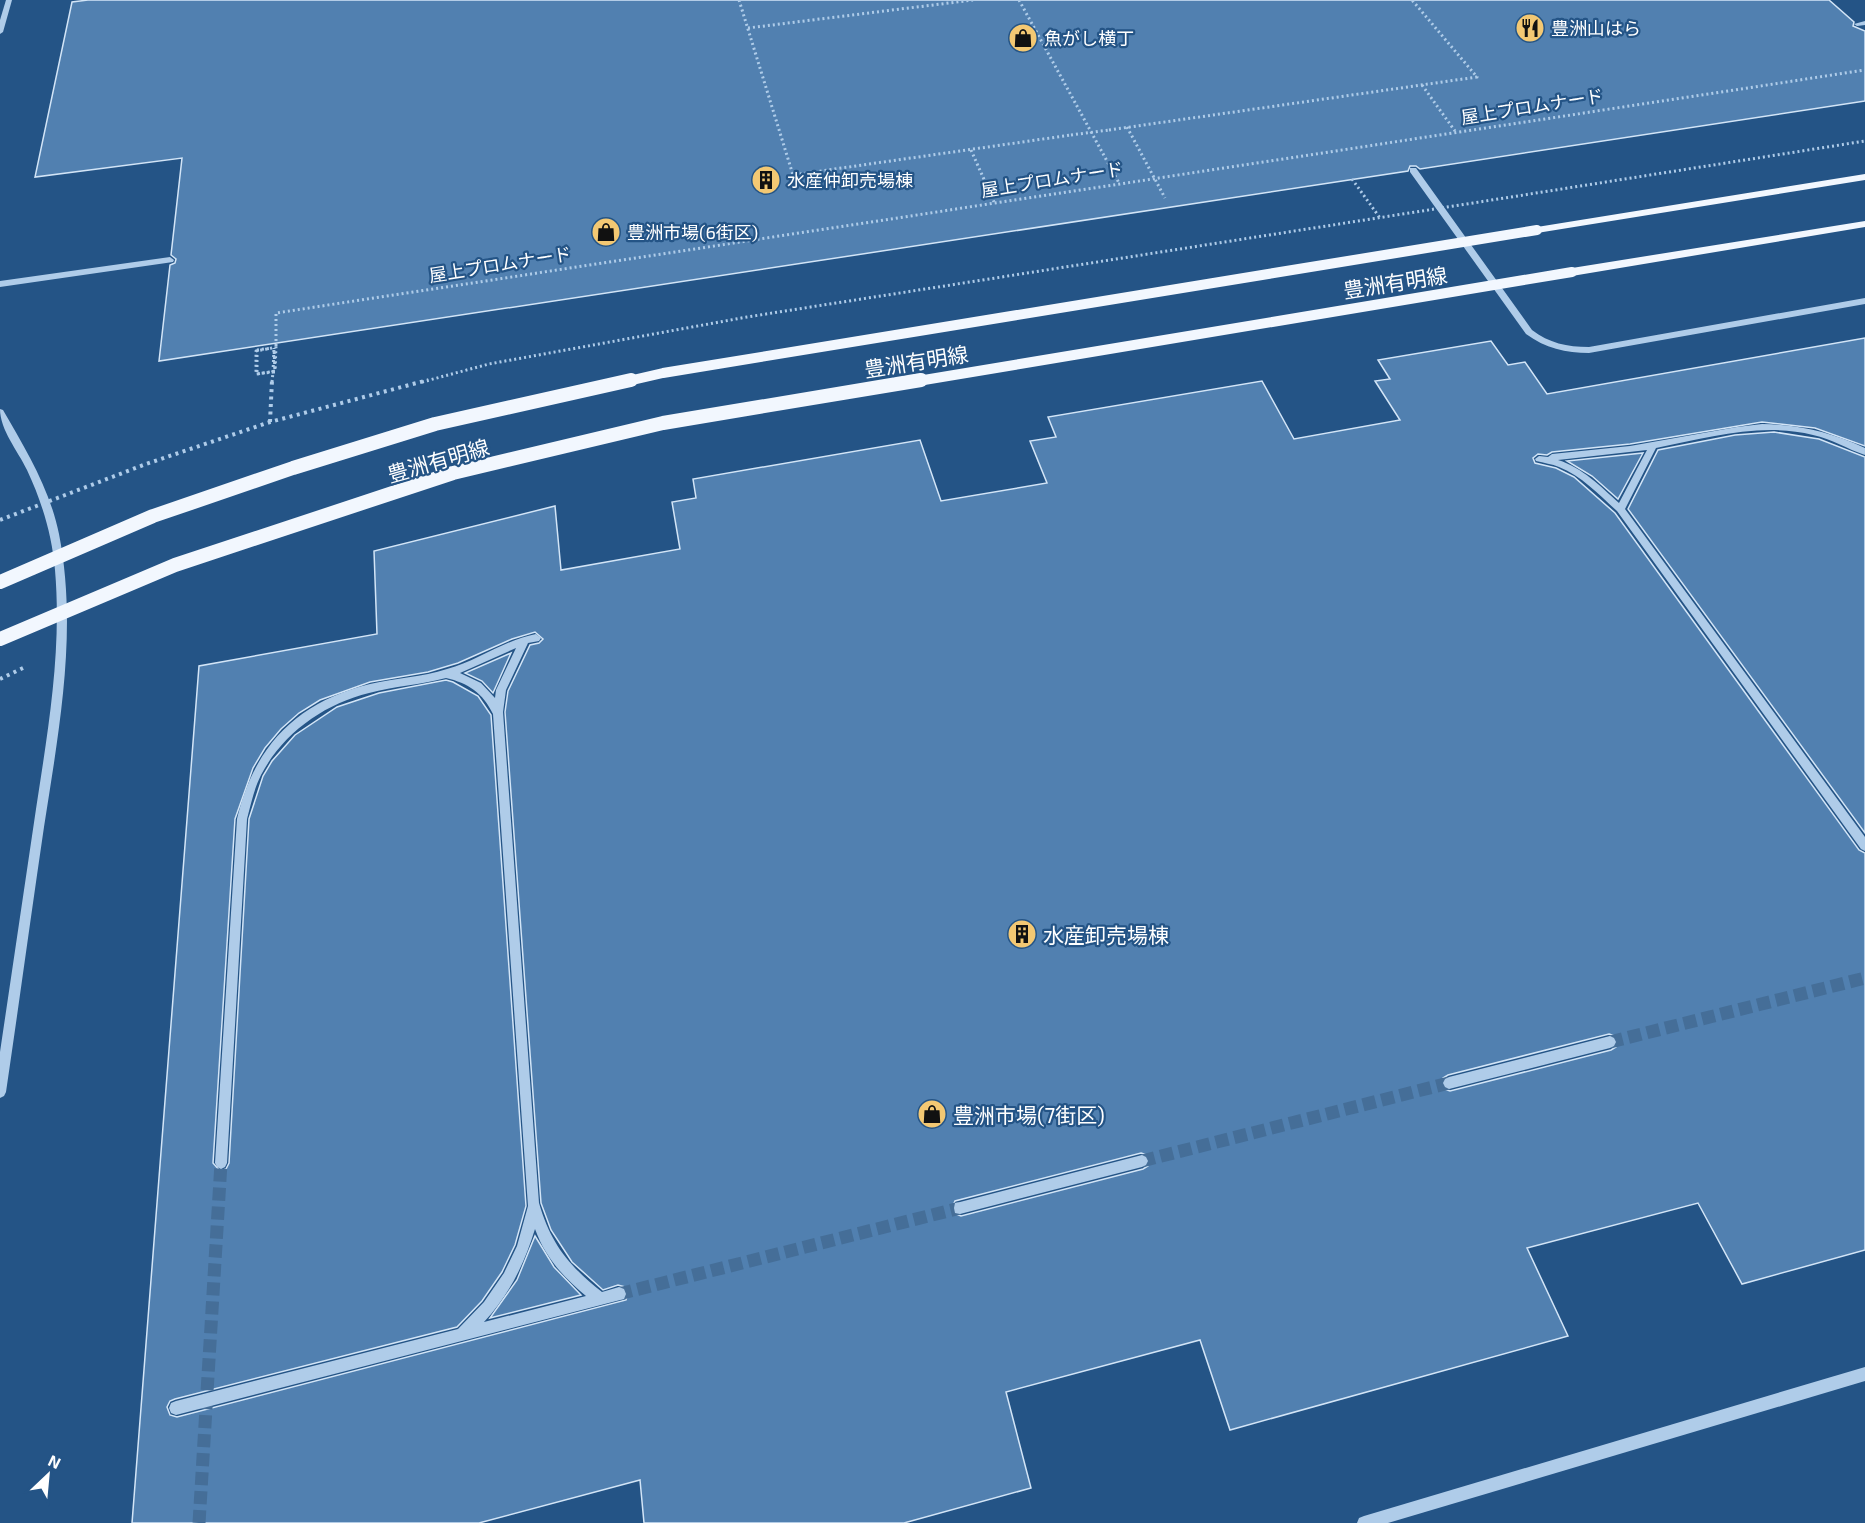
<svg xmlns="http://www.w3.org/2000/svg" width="1865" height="1523" font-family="'Exo 2','Noto Sans JP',sans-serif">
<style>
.building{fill:#5180b0;stroke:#d3e5f7;stroke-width:1.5;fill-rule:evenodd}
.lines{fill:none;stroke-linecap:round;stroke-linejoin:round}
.minor-tunnel{stroke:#456e98;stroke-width:13;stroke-dasharray:13 6;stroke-linecap:butt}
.path-far1{stroke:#afcce9;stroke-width:3;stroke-dasharray:2 3;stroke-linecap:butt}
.path{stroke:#afcce9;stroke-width:4;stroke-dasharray:3 4.5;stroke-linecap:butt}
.minor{fill:#afcce9;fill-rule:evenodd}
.major{fill:#f2f7fe;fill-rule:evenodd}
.path-bridge-far1{stroke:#afcce9;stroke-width:3;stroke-dasharray:2 3;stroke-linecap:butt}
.path-bridge{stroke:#afcce9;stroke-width:4;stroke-dasharray:3 4.5;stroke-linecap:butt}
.major-bridge-far1{stroke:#f2f7fe;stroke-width:10}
.major-bridge{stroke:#f2f7fe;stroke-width:14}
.labels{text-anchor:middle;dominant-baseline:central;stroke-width:4.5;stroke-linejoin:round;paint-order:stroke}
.far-poi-label{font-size:18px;fill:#fff;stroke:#245486;text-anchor:start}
.far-street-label{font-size:18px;fill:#fff;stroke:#245486}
.street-label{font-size:21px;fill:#fff;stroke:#245486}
.poi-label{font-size:21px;fill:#fff;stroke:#245486;text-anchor:start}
</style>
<rect width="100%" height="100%" fill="#245486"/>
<!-- building -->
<g class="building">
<polygon points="88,0 1829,0 1854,22 1853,26 1865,31 1865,101 1420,169 1416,166 1410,166 1408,171 159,361 170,265 175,263 176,259 171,255 182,158 35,177 72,2"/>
<path d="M1865,338v108l-50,-18 -53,-6 -132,22 -78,8 -5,3 -9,-1 -5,4 2,5 21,5 18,9 41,36 244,337 6,3v397l-123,34 -44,-81 -171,45 41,88 -338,94 -30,-90 -194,52 25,96 -127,35h-260l-4,-43 -161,43h-347l67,-857 178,-32 -3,-83 181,-45 6,64 119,-21 -8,-47 24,-4 -3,-19 227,-39 21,61 106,-18 -17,-42 26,-4 -8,-20 214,-36 32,58 106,-19 -25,-39 15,-2 -12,-19 113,-19 17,24 17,-3 22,32zM535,632l8,7 -4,4 -9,2 -22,46 -3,21 36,491 10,27 21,32 31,28 15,-5 7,2 3,6 -2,7 -449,117 -7,-2 -3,-8 3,-6 5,-2 282,-72 25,-26 20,-29 13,-27 11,-39 -35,-491 -13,-19 -25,-14 -7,-2 -67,13 -42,14 -42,28 -23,26 -9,15 -14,43 -20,344 -3,6 -6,2 -7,-8 22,-344 18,-51 12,-20 16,-19 18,-16 21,-13 50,-18 58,-10 30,-9 54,-24zM1609,1034l6,2 3,5 -2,6 -5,3 -161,41 -6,-2 -3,-5 2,-6 5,-3zM1141,1153l6,2 3,5 -2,6 -5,3 -182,47 -8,-3 -1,-5 3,-7z"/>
<polygon points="1774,432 1819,439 1865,457 1865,833 1628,509 1658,450 1735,435"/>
<polygon points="1643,453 1618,499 1592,476 1567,461"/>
<polygon points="511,653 493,693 482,681 465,673"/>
<polygon points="535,1236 554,1267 581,1295 490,1318 517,1280"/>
</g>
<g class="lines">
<!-- minor-tunnel -->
<g class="minor-tunnel">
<polyline points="1610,1042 1865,978"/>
<polyline points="1142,1161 1449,1083"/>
<polyline points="619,1294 960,1208"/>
<polyline points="199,1523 221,1163"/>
</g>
<!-- path-far1 -->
<g class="path-far1">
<polyline points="739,0 793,175 1071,135"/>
<polyline points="1019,0 1119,183"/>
<polyline points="748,28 973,0"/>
<polyline points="1422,85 1455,131"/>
<polyline points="1127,127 1165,198"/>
<polyline points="1109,130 1477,77 1412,0"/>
<polyline points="971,150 994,202"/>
<polyline points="1352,179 1380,218"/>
<polyline points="1511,197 1865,141"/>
<polyline points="276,346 276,313 1865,70"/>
<polyline points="272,348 256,351 256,374 273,372"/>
<polyline points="257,350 272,348"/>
<polyline points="273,372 274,348"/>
<polyline points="273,372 275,372 274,348"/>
<polyline points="272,382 273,372"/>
</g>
<!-- path -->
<polyline class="path" points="270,422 272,380"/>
<!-- minor -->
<g class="minor">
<polygon points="6,0 12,0 3,32 0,34 0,20"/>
<polygon points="1865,21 1865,25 1857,26 1854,24"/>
<path d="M1410,168h6l116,162c17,13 35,17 57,17l276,-49v6l-276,49c-23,0 -44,-5 -63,-19l-116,-162z"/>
<polygon points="170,257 174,260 173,262 0,287 0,281"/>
<path d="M0,409l3,1c22,38 47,79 56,124 19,97 0,196 -15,293 -13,88 -25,177 -38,265l-2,4 -4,2v-46c12,-81 24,-162 36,-243 12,-79 26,-158 19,-239 -3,-35 -13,-68 -28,-100 -9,-19 -27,-40 -27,-61z"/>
<path d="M1762,424c39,1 68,8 103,24v7c-18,-6 -33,-16 -52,-20 -51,-13 -106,3 -157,13l-31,61 240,328v14l-4,-2 -244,-338c-18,-16 -35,-35 -58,-44 -7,-3 -15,-4 -23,-6l-1,-2 4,-3 9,1 4,-3 78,-8 107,-19zM1647,450l-28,53c-19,-17 -36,-35 -61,-43z"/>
<path d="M536,634l5,4 -2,3 -11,2 -22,47 -3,22 36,491c12,41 30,63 63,89l17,-5 5,2 2,5 -2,5 -448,116 -5,-2 -2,-5 2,-5 5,-2 282,-72 26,-27 20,-29 13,-27 11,-40 -35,-492c-10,-21 -25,-31 -47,-36 -25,7 -52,8 -77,15 -45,11 -86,40 -108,82 -7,14 -10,29 -14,44l-20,344 -2,4 -4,2 -4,-2 -2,-4 22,-344c17,-73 60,-117 133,-135 26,-6 52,-7 77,-15 31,-8 57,-29 89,-35zM516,648l-20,42 -1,8 -14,-15 -21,-10zM535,1229c10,28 28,48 51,67l-102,26c25,-27 40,-57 51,-93z"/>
<polygon points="1610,1036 1614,1038 1616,1042 1614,1046 1610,1048 1449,1089 1445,1087 1443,1083 1445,1079 1449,1077"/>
<polygon points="1142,1155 1146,1157 1148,1161 1146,1165 1142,1167 960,1214 955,1213 954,1208 955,1203 960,1202"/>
<polygon points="1865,1367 1865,1381 1388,1523 1357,1523 1359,1518 1364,1516"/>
</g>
<!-- major -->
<g class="major">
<polygon points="1865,174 1865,180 1537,233 1531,230 1537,227"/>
<polygon points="1865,221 1865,227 1572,276 1566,272 1572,268"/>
</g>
<!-- path-bridge-far1 -->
<g class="path-bridge-far1">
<polyline points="1071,135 1109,130"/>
<polyline points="257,350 257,374 275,371 276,346"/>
<polyline points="422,382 489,364 747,317 1511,197"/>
</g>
<!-- path-bridge -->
<g class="path-bridge">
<polyline points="0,520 146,464 270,422 428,380"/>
<polyline points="0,679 23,668"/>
</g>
<!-- major-bridge-far1 -->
<g class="major-bridge-far1">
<polyline points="624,382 663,373 1537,230"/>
<polyline points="912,382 1572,272"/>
</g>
<!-- major-bridge -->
<g class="major-bridge">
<polyline points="0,582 153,516 293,468 435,424 631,380"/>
<polyline points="0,639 175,565 453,473 663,423 921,380"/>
</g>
</g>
<!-- icons -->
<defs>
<g id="restaurant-disc" transform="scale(1.5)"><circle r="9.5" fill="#f3c873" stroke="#245486"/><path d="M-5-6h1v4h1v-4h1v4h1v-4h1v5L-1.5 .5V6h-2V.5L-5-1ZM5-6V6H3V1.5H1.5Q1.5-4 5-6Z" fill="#111"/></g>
<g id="shop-disc" transform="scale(1.5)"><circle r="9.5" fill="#f3c873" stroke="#245486"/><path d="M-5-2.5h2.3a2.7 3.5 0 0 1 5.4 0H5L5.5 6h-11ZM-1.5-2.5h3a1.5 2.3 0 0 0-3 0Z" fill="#111"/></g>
<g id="building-disc" transform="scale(1.5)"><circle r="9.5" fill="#f3c873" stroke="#245486"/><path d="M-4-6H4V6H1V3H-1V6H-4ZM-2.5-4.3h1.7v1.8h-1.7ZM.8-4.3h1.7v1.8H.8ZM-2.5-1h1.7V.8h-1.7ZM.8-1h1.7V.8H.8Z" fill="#111"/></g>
</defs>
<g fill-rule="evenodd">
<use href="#restaurant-disc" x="1530" y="28"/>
<use href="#shop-disc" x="1023" y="38"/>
<use href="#building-disc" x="766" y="180"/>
<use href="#shop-disc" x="606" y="232"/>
<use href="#building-disc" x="1022" y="934"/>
<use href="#shop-disc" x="932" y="1114"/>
</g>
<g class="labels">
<!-- far-poi labels -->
<g class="far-poi-label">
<text x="1551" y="28">豊洲山はら</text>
<text x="1044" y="38">魚がし横丁</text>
<text x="787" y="180">水産仲卸売場棟</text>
<text x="627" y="232">豊洲市場(6街区)</text>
</g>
<!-- far-street labels -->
<g class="far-street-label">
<text transform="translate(1532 106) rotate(-9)">屋上プロムナード</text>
<text transform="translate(1052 179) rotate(-9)">屋上プロムナード</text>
<text transform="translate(500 264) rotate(-9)">屋上プロムナード</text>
</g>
<!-- street labels -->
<g class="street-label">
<text transform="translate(1395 282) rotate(-9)">豊洲有明線</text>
<text transform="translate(916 361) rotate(-9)">豊洲有明線</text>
<text transform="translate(438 460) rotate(-16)">豊洲有明線</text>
</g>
<!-- poi labels -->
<g class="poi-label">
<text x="1043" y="934">水産卸売場棟</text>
<text x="953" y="1114">豊洲市場(7街区)</text>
</g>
</g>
<!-- north arrow -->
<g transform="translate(48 1475) rotate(26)" stroke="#245486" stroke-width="4.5" paint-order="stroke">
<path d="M0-4.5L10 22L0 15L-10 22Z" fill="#ffffff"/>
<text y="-9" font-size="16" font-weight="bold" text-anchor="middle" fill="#ffffff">N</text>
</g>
</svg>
